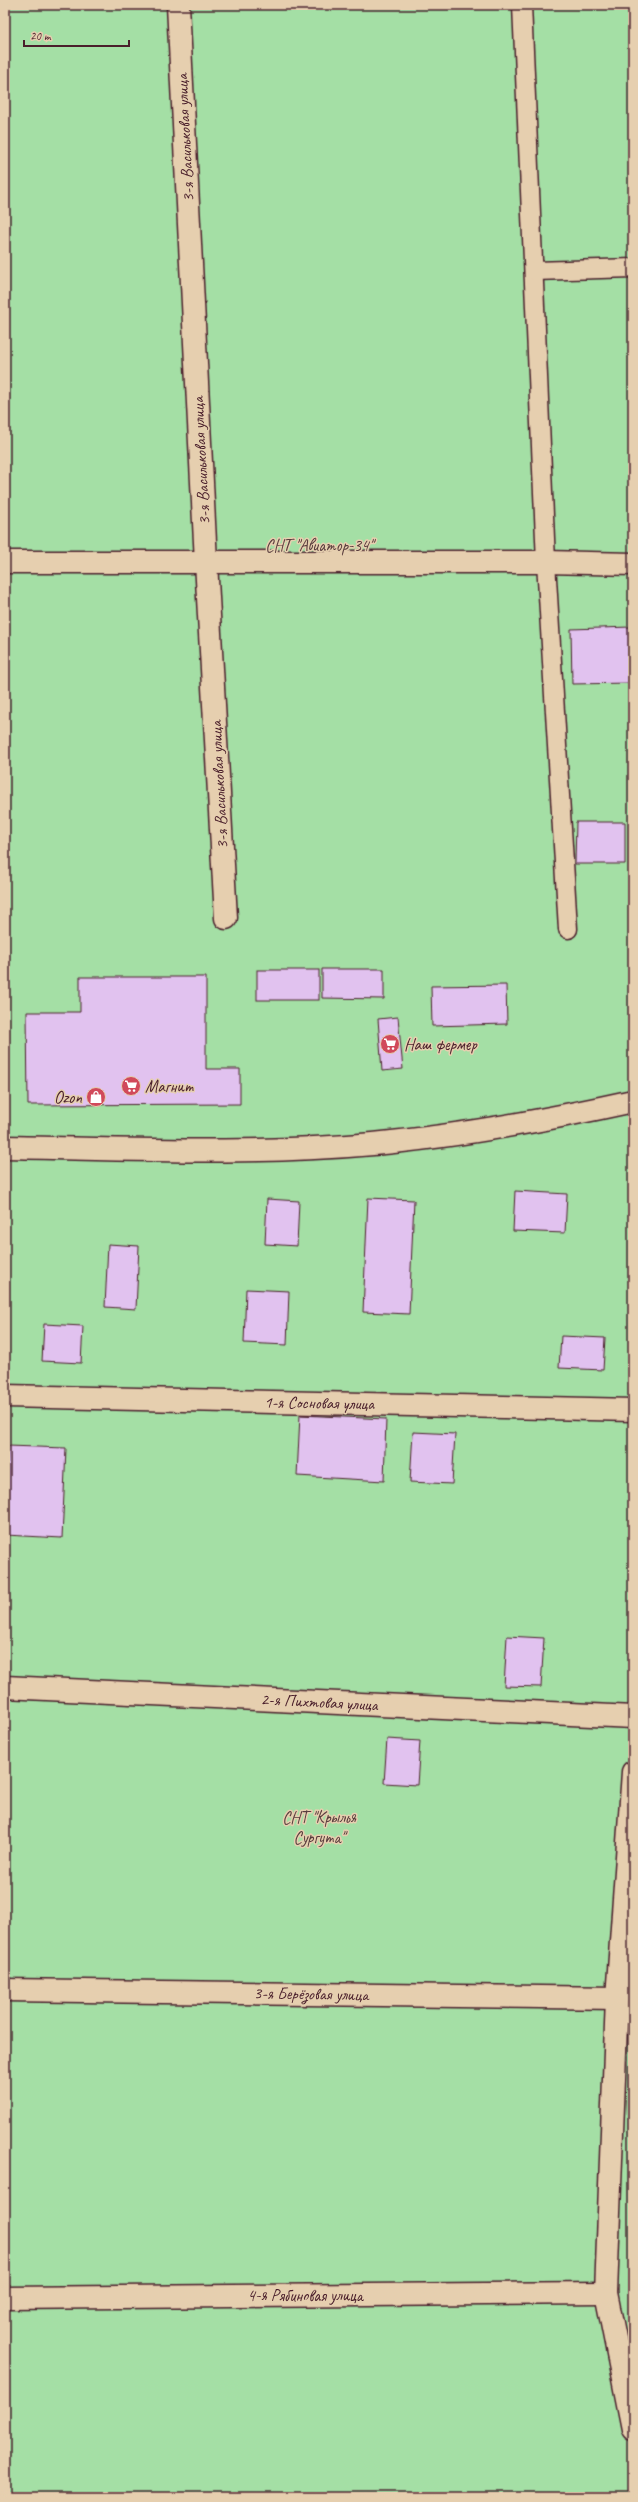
<svg xmlns="http://www.w3.org/2000/svg" width="638" height="2502" font-family="Caveat,sans-serif">
<style>
.green{fill:#a4dfa5;stroke:#777f68}
.building{fill:#e1c2ef;stroke:#4a1f2b}
.lines{fill:none;stroke-linecap:round;stroke-linejoin:round}
.lane-casing{stroke:#4a1f2b;stroke-width:21}
.street-casing{stroke:#4a1f2b;stroke-width:25}
.lane{stroke:#e6cfaf;stroke-width:18}
.street{stroke:#e6cfaf;stroke-width:22}
.labels{text-anchor:middle;dominant-baseline:central;stroke-width:3;stroke-linejoin:round;paint-order:stroke}
.street-label{font-size:17px;fill:#4a1f2b;stroke:#e6cfaf}
.park-label{font-size:17px;fill:#583c3d;stroke:#e6cfaf}
.poi-label{font-size:17px;fill:#4a1f2b;stroke:#e6cfaf;text-anchor:start}
</style>
<rect width="100%" height="100%" fill="#e6cfaf"/>
<filter id="ink" filterUnits="userSpaceOnUse"><feTurbulence type="fractalNoise" baseFrequency=".025" numOctaves="2"/><feDisplacementMap in="SourceGraphic" scale="8" xChannelSelector="R" yChannelSelector="G"/><feConvolveMatrix kernelMatrix="1 2 1 2 8 2 1 2 1" color-interpolation-filters="sRGB"/></filter>
<g filter="url(#ink)">
<!-- green -->
<rect class="green" x="5" y="5" width="628" height="2492"/>
<!-- building -->
<g class="building">
<polygon points="630,627 631,683 572,684 571,629"/>
<polygon points="576,822 625,822 625,864 575,864"/>
<polygon points="322,969 384,969 384,999 322,998"/>
<rect x="257" y="970" width="62" height="30"/>
<polygon points="80,977 206,977 206,1069 240,1069 240,1104 28,1105 27,1012 80,1012"/>
<polygon points="506,985 507,1024 432,1026 431,986"/>
<polygon points="398,1017 403,1069 382,1071 378,1019"/>
<polygon points="515,1191 567,1194 565,1233 513,1231"/>
<polygon points="368,1198 414,1200 409,1314 363,1312"/>
<polygon points="267,1199 299,1201 297,1246 265,1244"/>
<polygon points="108,1244 139,1246 136,1309 105,1307"/>
<polygon points="246,1289 289,1291 287,1345 244,1343"/>
<polygon points="44,1324 83,1326 81,1363 42,1361"/>
<polygon points="561,1336 605,1338 603,1370 559,1368"/>
<polygon points="300,1415 386,1419 384,1481 297,1476"/>
<polygon points="413,1432 455,1434 452,1484 410,1482"/>
<polygon points="8,1446 66,1448 62,1538 5,1535"/>
<polygon points="507,1636 544,1638 541,1687 504,1686"/>
<polygon points="387,1739 420,1741 417,1785 384,1783"/>
</g>
<g class="lines">
<!-- lane casing -->
<g class="lane-casing">
<g id="lane">
<polyline points="522,5 546,562 568,929"/>
<polyline points="535,271 633,268"/>
</g>
</g>
<!-- street casing -->
<g class="street-casing">
<g id="street">
<polyline points="178,5 206,562 226,918"/>
<polyline points="5,562 546,562 633,564"/>
<path d="M5,1147c122,2 246,8 368,-3 88,-8 174,-24 260,-43"/>
<polyline points="5,1396 633,1410"/>
<polyline points="5,1687 633,1717"/>
<polyline points="633,1772 617,1998 606,2293 633,2429"/>
<polyline points="5,1990 617,1998"/>
<polyline points="5,2298 606,2293"/>
</g>
</g>
<!-- lane -->
<use href="#lane" class="lane"/>
<!-- street -->
<use href="#street" class="street"/>
</g>
</g>
<!-- icons -->
<defs>
<g id="supermarket-disc" transform="scale(1)"><circle r="9.5" fill="#d1495b" stroke="#e6cfaf"/><path d="M-6-5.5h2.5l.6 2H6L4.5 2H-2.5L-4.4-4H-6ZM-1.5 3.2a1.3 1.3 0 1 0 .1 0ZM3 3.2a1.3 1.3 0 1 0 .1 0Z" fill="#fff"/></g>
<g id="shop-disc" transform="scale(1)"><circle r="9.5" fill="#d1495b" stroke="#e6cfaf"/><path d="M-5-2.5h2.3a2.7 3.5 0 0 1 5.4 0H5L5.5 6h-11ZM-1.5-2.5h3a1.5 2.3 0 0 0-3 0Z" fill="#fff"/></g>
</defs>
<g fill-rule="evenodd">
<use href="#supermarket-disc" x="390" y="1044"/>
<use href="#supermarket-disc" x="131" y="1086"/>
<use href="#shop-disc" x="96" y="1097"/>
</g>
<g class="labels">
<!-- street labels -->
<g class="street-label">
<text transform="translate(185 138) rotate(-93)">3-я Васильковая улица</text>
<text transform="translate(201 461) rotate(-93)">3-я Васильковая улица</text>
<text transform="translate(219 785) rotate(-93)">3-я Васильковая улица</text>
<text transform="translate(319 1403) rotate(1)">1-я Сосновая улица</text>
<text transform="translate(319 1702) rotate(3)">2-я Пихтовая улица</text>
<text transform="translate(311 1994) rotate(1)">3-я Берёзовая улица</text>
<text x="305" y="2295">4-я Рябиновая улица</text>
</g>
<!-- park labels -->
<g class="park-label">
<text x="319" y="545">СНТ "Авиатор-34"</text>
<text x="319" y="1817">CНТ "Крылья<tspan x="319" dy="20">Сургута"</tspan></text>
</g>
<!-- poi labels -->
<g class="poi-label">
<text x="404" y="1044">Наш фермер</text>
<text x="145" y="1086">Магнит</text>
<text x="82" y="1097" text-anchor="end">Ozon</text>
</g>
</g>
<!-- margin -->
<rect width="638" height="2502" fill="none" stroke="#e6cfaf" stroke-width="20"/>
<rect x="10" y="10" width="618" height="2482" fill="none" stroke="#4a1f2b" stroke-width="1.5" filter="url(#ink)"/>
<!-- scale -->
<path d="M24 40v6h105v-6" fill="none" stroke="#4a1f2b" stroke-width="2"/>
<text x="30" y="40" font-size="12" fill="#4a1f2b" stroke="#e6cfaf" stroke-width="3" paint-order="stroke">20 m</text>
</svg>
